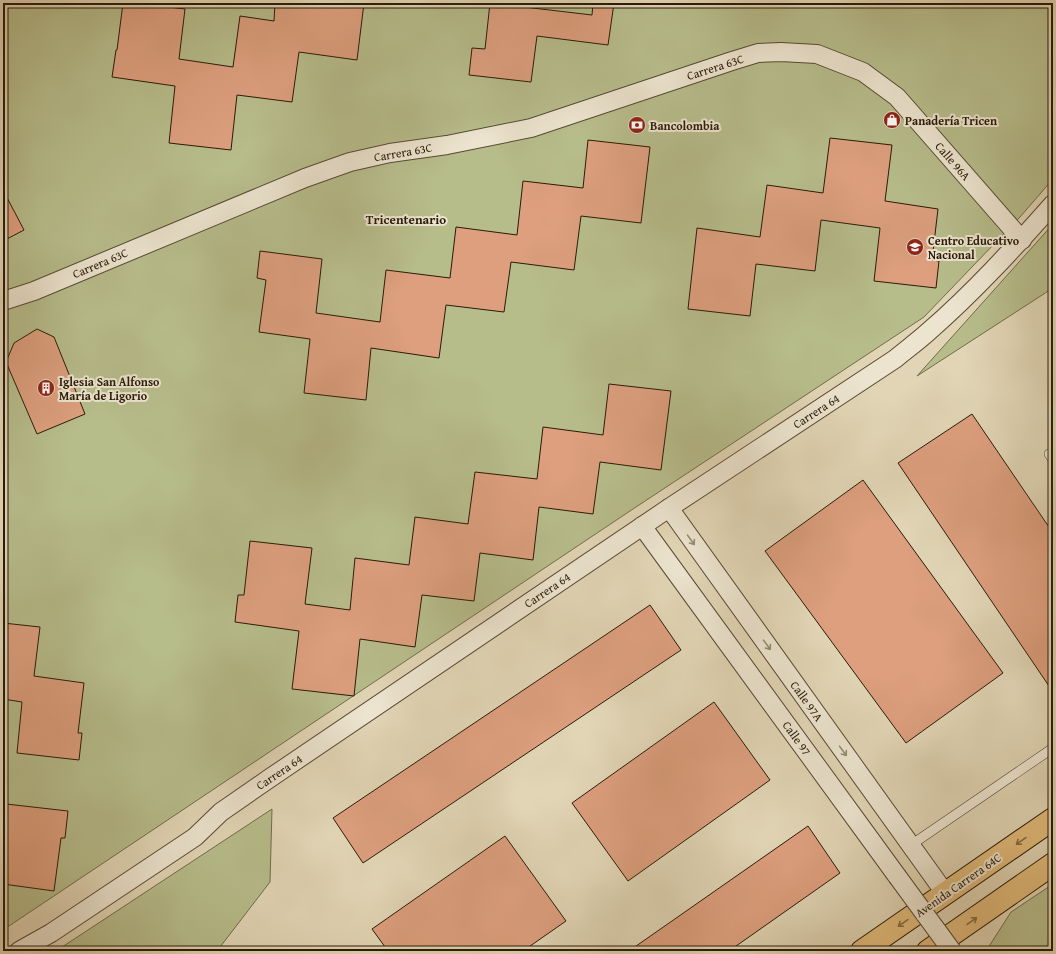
<svg xmlns="http://www.w3.org/2000/svg" width="1056" height="954" font-family="'Gentium Book Plus',serif">
<style>
.green{fill:#b7bc8b;stroke:#706c4a}
.building{fill:#dd9f7e;stroke:#291b08}
.lines{fill:none;stroke-linecap:round;stroke-linejoin:round}
.service-casing{stroke:#574a33;stroke-width:10}
.minor-casing{stroke:#574a33;stroke-width:20}
.primary-casing{stroke:#291b08;stroke-width:24}
.service{stroke:#ece4cf;stroke-width:9}
.minor{stroke:#ece4cf;stroke-width:18}
.primary{stroke:#e0ba7a;stroke-width:22}
.minor-bridge-casing{stroke:#574a33;stroke-width:20;stroke-linecap:butt}
.minor-bridge{stroke:#ece4cf;stroke-width:18}
.oneway{stroke:#948a75}
.oneway2{stroke:#846a41}
.labels{text-anchor:middle;dominant-baseline:central;stroke-width:4;stroke-linejoin:round;paint-order:stroke}
.street-label{font-size:12px;fill:#291b08;stroke:#ece4cf}
.poi-label{font-size:12px;font-weight:bold;fill:#291b08;stroke:#ece4cf;text-anchor:start}
.neighbourhood-label{font-size:13px;font-weight:bold;fill:#291b08;stroke:#ece4cf}
</style>
<rect width="100%" height="100%" fill="#e1d5b5"/>
<filter id="stains"><feTurbulence type="fractalNoise" baseFrequency=".005" numOctaves="4"/><feColorMatrix values="0 0 0 0 .2 0 0 0 0 .09 0 0 0 0 .02 0 0 0 .5 -.17"/></filter>
<radialGradient id="worn" r=".72"><stop offset=".6" stop-color="#630" stop-opacity="0"/><stop offset="1" stop-color="#630" stop-opacity=".3"/></radialGradient>
<!-- green -->
<g class="green">
<polygon points="3,3 1053,3 1053,179 1020,217 924,317 633,509 3,930"/>
<polygon points="1053,224 1053,288 917,376"/>
<polygon points="272,809 270,882 217,951 56,951"/>
<polygon points="1053,884 1053,951 986,951 1011,912"/>
</g>
<!-- building -->
<g class="building">
<polygon points="123,3 136,3 185,9 179,59 233,67 240,16 274,21 275,3 364,3 357,60 299,52 292,102 237,95 231,150 169,143 175,86 112,77 116,50 117,50"/>
<polygon points="490,3 592,15 593,3 614,3 608,45 537,36 531,82 469,75 472,48 485,49"/>
<polygon points="830,138 892,145 885,201 938,209 932,260 939,261 936,288 874,281 880,228 821,220 815,271 756,264 750,316 688,309 697,228 760,237 767,185 823,193"/>
<polygon points="588,140 650,147 641,223 581,216 574,270 511,262 504,312 446,305 439,358 371,348 366,400 304,393 310,339 259,332 266,280 257,278 260,251 322,259 316,313 380,322 386,270 450,278 456,227 517,235 523,181 583,188"/>
<polygon points="3,190 24,230 3,241"/>
<polygon points="37,329 54,337 85,414 37,434 6,362 14,343"/>
<polygon points="609,384 671,391 661,470 600,462 593,514 539,507 533,560 480,553 474,601 422,595 415,647 360,639 354,696 292,689 299,631 235,622 238,595 244,595 250,541 312,548 305,604 350,610 355,558 409,565 415,517 468,524 475,472 537,479 543,427 603,435"/>
<polygon points="972,414 1053,533 1053,692 898,463"/>
<polygon points="863,480 1003,673 906,743 765,551"/>
<polygon points="650,605 681,650 363,863 333,818"/>
<polygon points="3,623 40,627 34,676 84,683 78,733 82,733 79,760 17,753 22,702 3,699"/>
<polygon points="714,702 770,780 628,881 572,803"/>
<polygon points="6,804 68,811 65,838 61,838 54,891 3,884 3,827"/>
<polygon points="808,826 840,873 729,951 629,951"/>
<polygon points="505,836 566,921 523,951 388,951 372,929"/>
</g>
<g class="lines">
<!-- service casing -->
<g class="service-casing">
<g id="service">
<polyline points="1049,454 1053,460"/>
<polyline points="911,845 1053,748"/>
</g>
</g>
<!-- minor casing -->
<g class="minor-casing">
<g id="minor">
<polyline points="3,301 34,291 305,178 350,162 390,153 447,145 531,128 732,61 758,53 781,52 817,54 863,72 897,97 1022,240"/>
<polyline points="669,508 945,893"/>
<polyline points="642,526 897,876"/>
<path d="M19,951l32,-18 144,-96 26,-25 49,-34 399,-270 226,-149c11,-9 23,-18 33,-27 45,-39 86,-84 125,-128"/>
</g>
</g>
<!-- primary casing -->
<g class="primary-casing">
<g id="primary">
<polyline points="862,951 1053,819"/>
<polyline points="928,951 1053,864"/>
</g>
</g>
<!-- service -->
<use href="#service" class="service"/>
<!-- minor -->
<use href="#minor" class="minor"/>
<!-- primary -->
<use href="#primary" class="primary"/>
<!-- minor-bridge casing -->
<g class="minor-bridge-casing">
<polyline id="minor-bridge" points="897,876 952,951"/>
</g>
<!-- minor-bridge -->
<use href="#minor-bridge" class="minor-bridge"/>
</g>
<!-- one-way arrows -->
<defs><path id="oneway-shaft" d="M-6 0H5M1.5-3L5.5 0L1.5 3" fill="none" stroke-width="1.6" stroke-linecap="round" stroke-linejoin="round"/></defs>
<g class="oneway">
<use href="#oneway-shaft" transform="translate(691 540) rotate(54)"/>
<use href="#oneway-shaft" transform="translate(767 645) rotate(54)"/>
<use href="#oneway-shaft" transform="translate(843 751) rotate(54)"/>
</g>
<g class="oneway2">
<use href="#oneway-shaft" transform="translate(1021 841) rotate(145)"/>
<use href="#oneway-shaft" transform="translate(972 921) rotate(-35)"/>
<use href="#oneway-shaft" transform="translate(903 923) rotate(145)"/>
</g>
<!-- icons -->
<defs>
<g id="shop-disc" transform="scale(0.9)"><circle r="9.5" fill="#8f2418" stroke="#ece4cf"/><path d="M-5-2.5h2.3a2.7 3.5 0 0 1 5.4 0H5L5.5 6h-11ZM-1.5-2.5h3a1.5 2.3 0 0 0-3 0Z" fill="#fff"/></g>
<g id="bank-disc" transform="scale(0.9)"><circle r="9.5" fill="#8f2418" stroke="#ece4cf"/><path d="M-6-4H6V4H-6ZM0-2.3a2.3 2.3 0 1 0 0 4.6a2.3 2.3 0 1 0 0-4.6Z" fill="#fff"/></g>
<g id="school-disc" transform="scale(0.9)"><circle r="9.5" fill="#8f2418" stroke="#ece4cf"/><path d="M0-5L7-2L0 1L-7-2ZM-4 1L0 2.5L4 1V4Q0 6-4 4Z" fill="#fff"/></g>
<g id="building-disc" transform="scale(0.9)"><circle r="9.5" fill="#8f2418" stroke="#ece4cf"/><path d="M-4-6H4V6H1V3H-1V6H-4ZM-2.5-4.3h1.7v1.8h-1.7ZM.8-4.3h1.7v1.8H.8ZM-2.5-1h1.7V.8h-1.7ZM.8-1h1.7V.8H.8Z" fill="#fff"/></g>
</defs>
<g fill-rule="evenodd">
<use href="#shop-disc" x="892" y="120"/>
<use href="#bank-disc" x="637" y="125"/>
<use href="#school-disc" x="915" y="247"/>
<use href="#building-disc" x="46" y="388"/>
</g>
<g class="labels">
<!-- street labels -->
<g class="street-label">
<text transform="translate(715 67) rotate(-18)">Carrera 63C</text>
<text transform="translate(403 152) rotate(-10)">Carrera 63C</text>
<text transform="translate(953 161) rotate(49)">Calle 96A</text>
<text transform="translate(100 263) rotate(-23)">Carrera 63C</text>
<text transform="translate(816 411) rotate(-33)">Carrera 64</text>
<text transform="translate(547 590) rotate(-34)">Carrera 64</text>
<text transform="translate(807 701) rotate(54)">Calle 97A</text>
<text transform="translate(797 738) rotate(54)">Calle 97</text>
<text transform="translate(279 772) rotate(-34)">Carrera 64</text>
<text transform="translate(958 885) rotate(-35)">Avenida Carrera 64C</text>
</g>
<!-- poi labels -->
<g class="poi-label">
<text x="905" y="120">Panadería Tricen</text>
<text x="650" y="125">Bancolombia</text>
<text x="928" y="240">Centro Educativo<tspan x="928" dy="14">Nacional</tspan></text>
<text x="59" y="381">Iglesia San Alfonso<tspan x="59" dy="14">María de Ligorio</tspan></text>
</g>
<!-- neighbourhood labels -->
<g class="neighbourhood-label">
<text x="406" y="219">Tricentenario</text>
</g>
</g>
<!-- margin -->
<rect width="1056" height="954" fill="none" stroke="#e1d5b5" stroke-width="16"/>
<rect x="4" y="4" width="1048" height="946" fill="none" stroke="#291b08" stroke-width="2"/>
<rect x="8" y="8" width="1040" height="938" fill="none" stroke="#291b08"/>
<rect width="100%" height="100%" filter="url(#stains)"/>
<rect width="100%" height="100%" fill="url(#worn)"/>
</svg>
